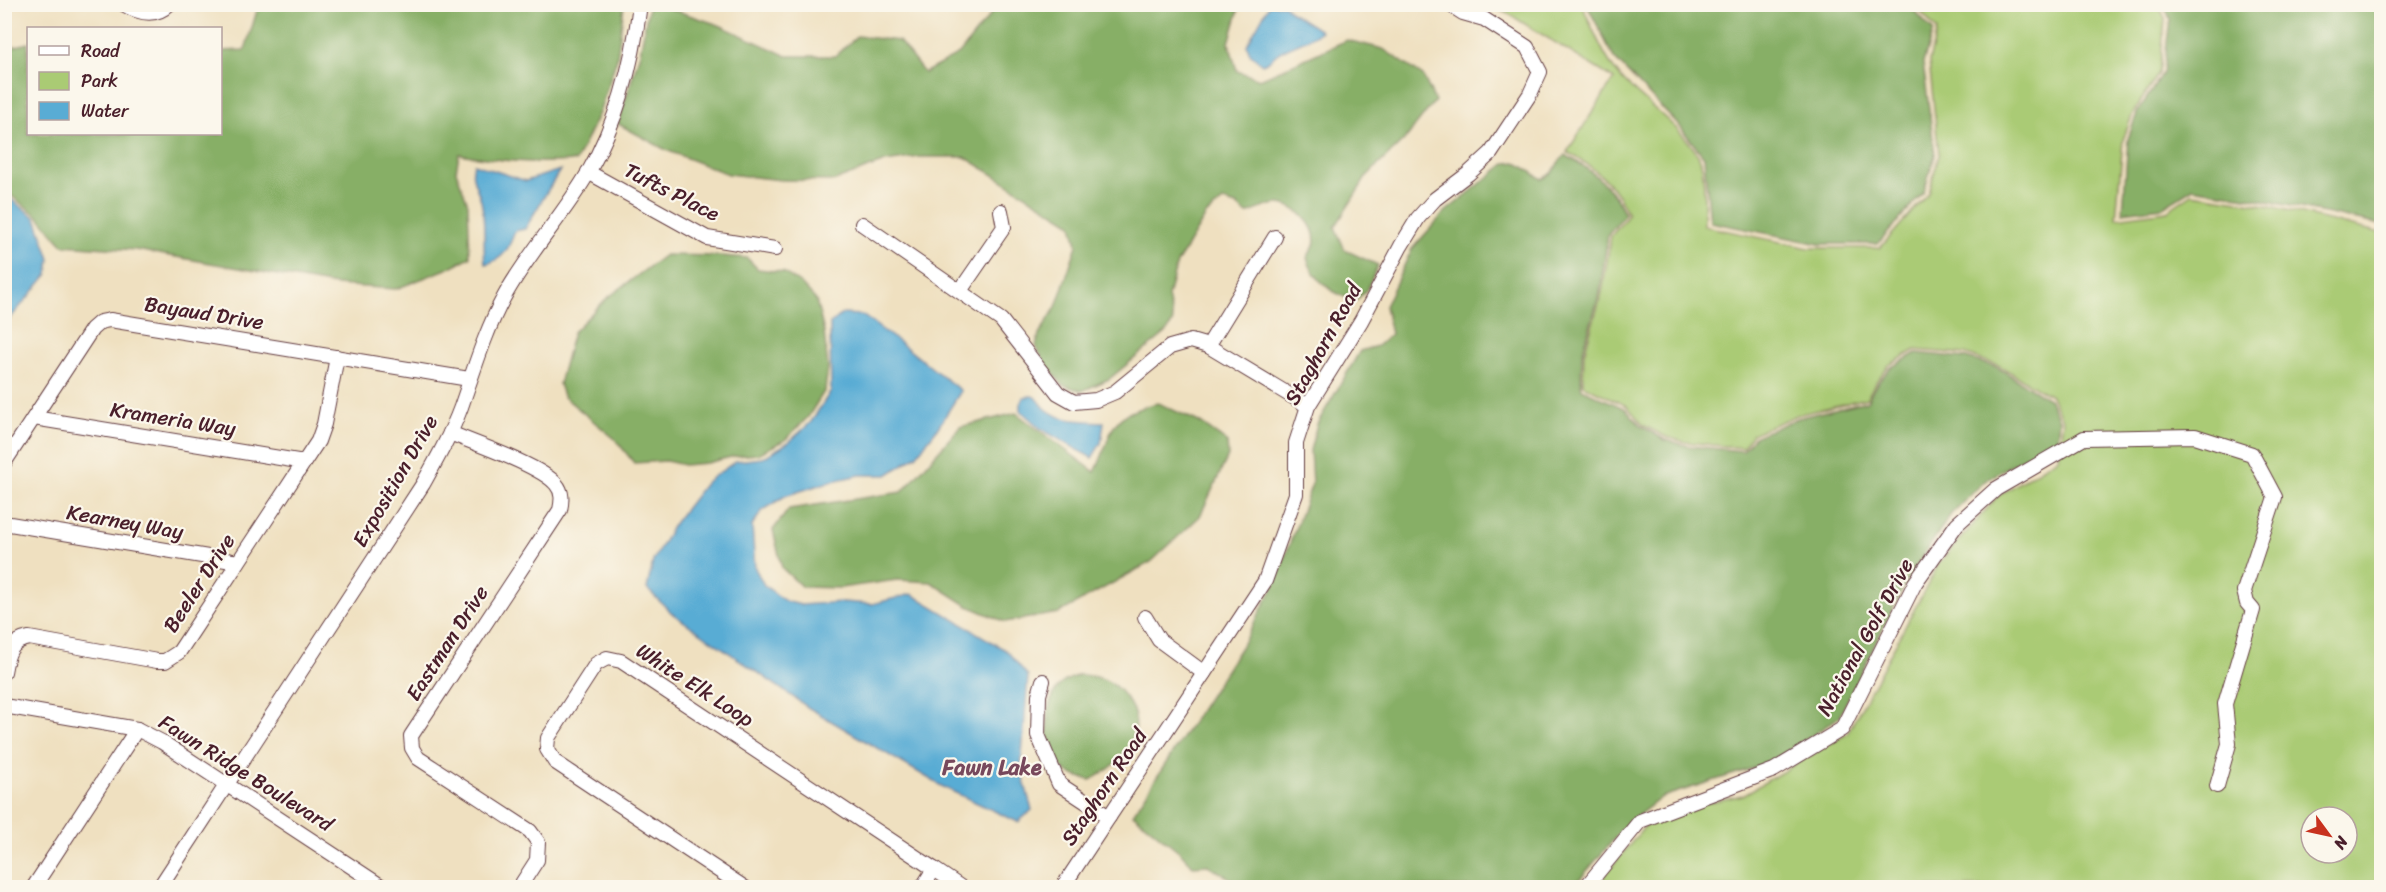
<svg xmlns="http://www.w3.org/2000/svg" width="2386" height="892" font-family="Sriracha,sans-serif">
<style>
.green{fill:#aacb74;stroke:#7a7550;stroke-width:1.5;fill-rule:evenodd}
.forest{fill:#87af66;stroke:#686748;stroke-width:1.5}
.water{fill:#59acd4;stroke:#526680;stroke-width:1.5}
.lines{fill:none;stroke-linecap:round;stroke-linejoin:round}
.minor-casing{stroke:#633c41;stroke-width:16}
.minor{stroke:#fff;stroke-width:14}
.labels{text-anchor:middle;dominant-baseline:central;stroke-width:4.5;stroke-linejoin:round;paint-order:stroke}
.street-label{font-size:21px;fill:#4a1f2b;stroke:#fbf7ec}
.neighbourhood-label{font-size:22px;font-weight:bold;fill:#77485c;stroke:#fbf7ec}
</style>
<rect width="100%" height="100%" fill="#fbf7ec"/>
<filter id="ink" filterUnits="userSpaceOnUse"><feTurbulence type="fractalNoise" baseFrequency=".0167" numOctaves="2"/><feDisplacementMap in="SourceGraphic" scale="12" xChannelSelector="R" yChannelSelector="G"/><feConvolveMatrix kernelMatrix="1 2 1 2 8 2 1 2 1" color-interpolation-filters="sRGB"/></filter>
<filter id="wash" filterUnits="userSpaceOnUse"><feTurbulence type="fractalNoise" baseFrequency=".008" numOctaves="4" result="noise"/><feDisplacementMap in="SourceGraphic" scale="24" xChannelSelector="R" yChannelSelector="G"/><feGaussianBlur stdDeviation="1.35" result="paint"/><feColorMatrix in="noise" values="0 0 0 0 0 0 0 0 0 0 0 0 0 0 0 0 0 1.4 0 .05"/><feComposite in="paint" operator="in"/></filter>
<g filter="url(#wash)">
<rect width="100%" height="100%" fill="#efe0c0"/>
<!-- green -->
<path class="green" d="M1484,5h98c12,26 22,55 42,76 22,23 60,48 75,76 7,14 5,53 5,69l105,22h71l49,-55 10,-38 -10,-94 8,-31 -23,-25h245l6,14 -6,54 -26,40 -10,27 -7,78 51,-7 25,-17 74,11 115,28v654h-786l51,-62 36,-17 61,-13 104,-61 93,-172 58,-66 60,-38 5,-37 -12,-25 -53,-31 -34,-11 -49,-4 -26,15 -14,18 -8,15 -70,17 -45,19 -9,14 -58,-6 -19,-5 -23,-12 -16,-19 -44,-21 1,-31 18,-62 9,-56 17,-21c-10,-28 -36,-50 -61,-63l47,-73 -110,-68zM2311,817h36v36h-36z"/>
<!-- forest -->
<g class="forest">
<path d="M259,4h365v1l-7,53 -18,55 -23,48c-43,3 -75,0 -117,-7l-3,17 12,33 2,53 -21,11 -53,21 -61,-4 -199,-35 -73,-5 -24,-28 -34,-26v-142l23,-6v91h192l1,-83 24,-1z"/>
<path d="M649,4l10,1 60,20 68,31h48l22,-20 42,5 25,32 35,-19 32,-40 5,-9h244l-11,38 8,28 23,8 87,-39 36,9 40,27 12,25 -29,37 -39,38 -32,51 10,23 33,15 -11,24 -10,11c-23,-4 -43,-19 -50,-42 2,-4 5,-8 7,-12 5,-19 -18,-42 -36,-42 -9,0 -23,7 -31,10l-11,-9 -13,-4 -17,14 -29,48 -9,33 5,25 -6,11 -58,47 -27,12 -19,-6 -18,-21 -9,-18 3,-11 17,-28 21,-62 -5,-21 -107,-67h-46l-34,5 -51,19 -53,-1 -53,-6 -62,-24 -48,-26 22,-71z"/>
<polygon points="1587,5 1909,5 1933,31 1923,63 1935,155 1924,192 1878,244 1819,244 1710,222 1704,157 1681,128 1614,58"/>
<polygon points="2164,5 2381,5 2381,225 2263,200 2193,188 2163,207 2123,212 2128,139 2137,113 2163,73 2170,19"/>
<path d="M1565,155c24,12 49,34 60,59l-17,21 -8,57 -18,62 -1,31 1,4 44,20 15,17 24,14 24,6 54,5 11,-14 44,-19 69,-17 9,-16 14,-17 26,-15 50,5 31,9 53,33 9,20 -2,21 -38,19 -34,21 -34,33 -43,64 -69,139 -38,26 -35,21 -104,33 -35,27 -54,63h-329l-36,-22 -15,1 -13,-14 -47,-38 108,-167 33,-61 38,-102 -2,-34 7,-26 43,-73 17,-5 14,-12 -6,-28 27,-57 33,-37 61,-49 10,-1 26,17c16,-7 12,-15 23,-24z"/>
<polygon points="665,255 721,256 747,258 758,269 783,272 801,284 816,300 824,332 828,368 825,390 808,417 785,440 758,454 735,456 707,463 684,465 666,461 634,463 615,439 563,396 559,384 573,332 606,299"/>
<path d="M1158,403l41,19 28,20 1,14 -28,60 -49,46 -92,51 -54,9 -37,-16 -37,-24 -34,-2 -57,8 -38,-1 -20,-19 -9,-38 16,-21 113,-17 58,-65 56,-14 79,59c21,-43 9,-56 63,-69z"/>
<path d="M1078,675c21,1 34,4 47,22 27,34 -2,67 -35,83 -10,-3 -21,-4 -29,-13 -17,-17 -19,-66 0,-83 4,-4 12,-6 17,-9z"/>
</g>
<!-- water -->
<g class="water">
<path d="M1269,5h15l7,7 30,19c-13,11 -30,13 -44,23 -6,5 -7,8 -15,10l-12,-10 -3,-9z"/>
<path d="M474,164l52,17 34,-11 -35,59 -10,2c-6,17 -11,29 -30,33 -2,-20 1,-43 -4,-63 -3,-13 -12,-23 -7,-37z"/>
<polygon points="5,195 36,218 50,259 48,274 7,322 5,323"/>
<polygon points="842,314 862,315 903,345 961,391 937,429 916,456 887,475 860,475 832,481 785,496 762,511 752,526 755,568 764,585 785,601 801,605 842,602 872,604 912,594 1007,651 1028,676 1021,769 1032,810 1018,822 945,788 809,708 673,614 647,589 653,561 673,525 706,482 736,461 763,458 789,442 811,422 831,391 830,324"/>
<path d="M1032,396c7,2 8,8 14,13 17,14 38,11 58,13l-3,21 -9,15 -51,-29 -21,-19v-6l4,-7z"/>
</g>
</g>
<g filter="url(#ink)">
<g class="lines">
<!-- minor casing -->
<g class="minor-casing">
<g id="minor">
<path d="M123,4c15,9 32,14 46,0"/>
<polyline points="588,172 707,238 775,249"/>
<polyline points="862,224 1001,320 1058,393 1074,402 1096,400 1115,392 1170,347 1191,341 1208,346 1308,406"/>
<polyline points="960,291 1004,227 1001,211"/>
<polyline points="1208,346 1275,237"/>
<polyline points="34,418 304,462"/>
<path d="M450,433c24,10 91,33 106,51 7,8 6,17 4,26l-149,226 1,12 6,10 112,73 8,11 -1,18 -18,28"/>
<polyline points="4,463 92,329 100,322 110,320 469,379"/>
<polyline points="4,523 238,562"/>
<polyline points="1145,617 1159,640 1204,673"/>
<path d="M4,672c3,-17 6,-31 25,-34l128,23h8l14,-9 139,-211 6,-17 13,-67"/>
<polyline points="1043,681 1039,695 1038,735 1059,784 1109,817"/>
<polyline points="4,706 137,729 162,742 384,888"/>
<polyline points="934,869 962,888"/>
<polyline points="33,888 137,729"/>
<path d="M159,888l264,-404c14,-25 28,-50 38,-77 13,-37 24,-75 43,-110 24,-44 59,-81 84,-124 29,-51 45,-110 52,-169"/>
<polyline points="745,888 555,762 547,749 548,738 596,664 607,658 621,661 934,869 922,888"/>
<polyline points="1062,888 1265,581 1296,494 1296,443 1308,406 1361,321 1401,246 1418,218 1435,199 1468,174 1491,153 1530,94 1540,72 1527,47 1484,19 1463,13 1449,4"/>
<polyline points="1585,888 1640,821 1774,770 1842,729 1915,583 1957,524 1996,489 2084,438 2195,436 2252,454 2275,497 2244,591 2247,603 2253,610 2225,704 2229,744 2217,786"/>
</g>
</g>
<!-- minor -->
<use href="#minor" class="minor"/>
</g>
</g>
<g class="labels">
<!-- street labels -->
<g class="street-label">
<text transform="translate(672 192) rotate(27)">Tufts Place</text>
<text transform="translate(204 313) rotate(9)">Bayaud Drive</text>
<text transform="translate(1323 344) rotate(-61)">Staghorn Road</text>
<text transform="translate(173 419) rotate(9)">Krameria Way</text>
<text transform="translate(395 481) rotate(-60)">Exposition Drive</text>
<text transform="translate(125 522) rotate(10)">Kearney Way</text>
<text transform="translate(199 583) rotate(-57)">Beeler Drive</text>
<text transform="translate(1865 637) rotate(-61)">National Golf Drive</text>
<text transform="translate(447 643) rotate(-57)">Eastman Drive</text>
<text transform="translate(695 685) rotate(33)">White Elk Loop</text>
<text transform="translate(246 773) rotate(32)">Fawn Ridge Boulevard</text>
<text transform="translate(1104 787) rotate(-56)">Staghorn Road</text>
</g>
<!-- neighbourhood labels -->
<g class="neighbourhood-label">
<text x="992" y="767">Fawn Lake</text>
</g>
</g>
<!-- margin -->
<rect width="2386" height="892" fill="none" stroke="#fbf7ec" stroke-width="24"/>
<!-- legend -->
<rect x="27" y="27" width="195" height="108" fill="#fbf7ec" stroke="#b4a19f" stroke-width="1.5"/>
<rect x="39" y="46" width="30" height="9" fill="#ffffff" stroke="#b4a19f" stroke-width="1.5"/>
<text x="81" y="57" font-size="18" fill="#4a1f2b">Road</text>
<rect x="39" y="72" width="30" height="18" fill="#aacb74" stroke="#b4a19f" stroke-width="1.5"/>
<text x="81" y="87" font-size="18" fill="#4a1f2b">Park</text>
<rect x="39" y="102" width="30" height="18" fill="#59acd4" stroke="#b4a19f" stroke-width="1.5"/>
<text x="81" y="117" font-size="18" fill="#4a1f2b">Water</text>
<!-- north arrow -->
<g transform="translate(2329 835) rotate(123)"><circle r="28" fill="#fbf7ec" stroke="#b4a19f" stroke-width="1.5"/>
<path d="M0-4.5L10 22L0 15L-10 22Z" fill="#c8321e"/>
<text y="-9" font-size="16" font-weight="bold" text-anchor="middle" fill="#4a1f2b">N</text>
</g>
</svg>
